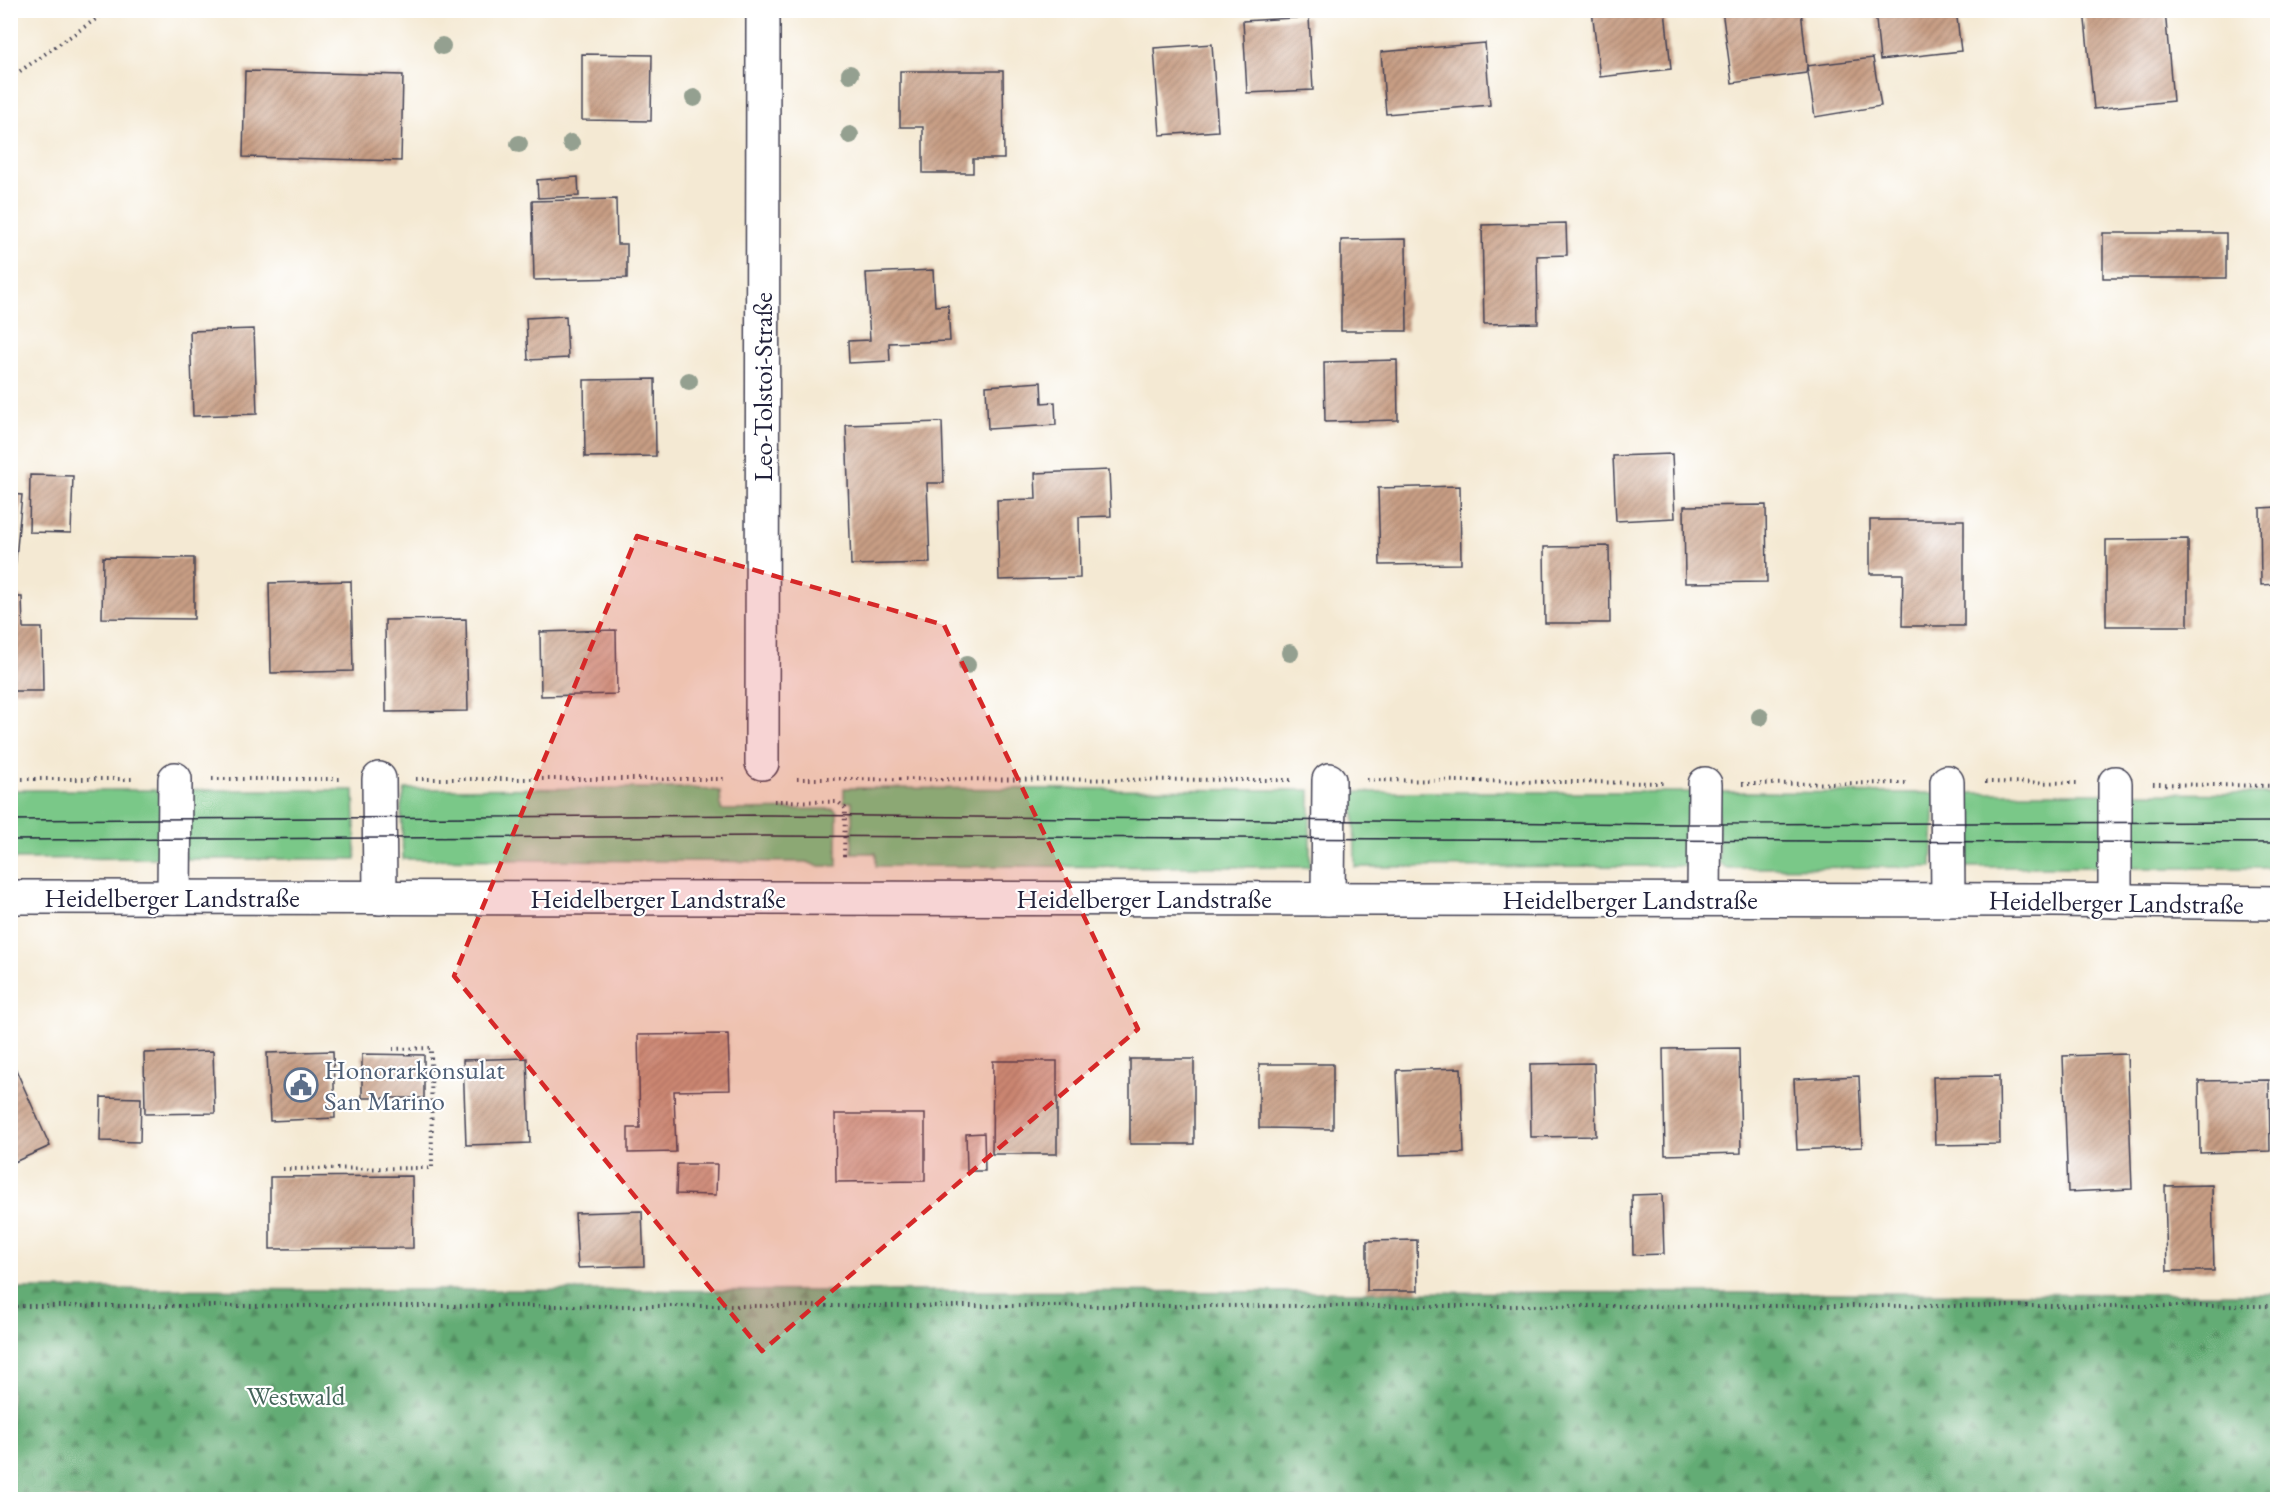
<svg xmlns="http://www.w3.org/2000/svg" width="2288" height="1510" font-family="'EB Garamond',serif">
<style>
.green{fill:#7ac888;stroke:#4e7562;stroke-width:1.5}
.forest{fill:url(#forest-firs);stroke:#426758;stroke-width:1.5}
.building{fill:url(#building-hatch)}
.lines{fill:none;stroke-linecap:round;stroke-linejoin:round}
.minor-casing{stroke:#424052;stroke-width:36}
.path{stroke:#424052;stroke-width:4;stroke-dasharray:1.5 4.5;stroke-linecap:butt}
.minor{stroke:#fff;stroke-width:33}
.tram{stroke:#22223b;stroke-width:1.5}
.tree{fill:#94a090}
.marked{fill:#d62828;fill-opacity:0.2;stroke:#d62828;stroke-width:4.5;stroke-dasharray:12 8;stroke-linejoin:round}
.labels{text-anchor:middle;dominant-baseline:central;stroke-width:4.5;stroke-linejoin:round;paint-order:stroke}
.street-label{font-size:27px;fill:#22223b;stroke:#fff}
.service-label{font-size:27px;fill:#4e5e75;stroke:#fff;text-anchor:start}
.park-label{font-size:27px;fill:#45645a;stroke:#fff}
</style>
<defs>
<pattern id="forest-firs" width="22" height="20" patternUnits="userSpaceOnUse" patternTransform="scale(1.5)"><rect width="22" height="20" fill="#63ac74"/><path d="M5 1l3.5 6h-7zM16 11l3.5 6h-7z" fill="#518c60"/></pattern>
<pattern id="building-hatch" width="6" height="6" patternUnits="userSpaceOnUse" patternTransform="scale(1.5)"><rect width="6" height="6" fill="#c89e84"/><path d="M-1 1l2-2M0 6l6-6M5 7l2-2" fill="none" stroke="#a2806d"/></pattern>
</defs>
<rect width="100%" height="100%" fill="#fff"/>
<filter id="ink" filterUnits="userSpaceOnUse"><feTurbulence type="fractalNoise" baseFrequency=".0167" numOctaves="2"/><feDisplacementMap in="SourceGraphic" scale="12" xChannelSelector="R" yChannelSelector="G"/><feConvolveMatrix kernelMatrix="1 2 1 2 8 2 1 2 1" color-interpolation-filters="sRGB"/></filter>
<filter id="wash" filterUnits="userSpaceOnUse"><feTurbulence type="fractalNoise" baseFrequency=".008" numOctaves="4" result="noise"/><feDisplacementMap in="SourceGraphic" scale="24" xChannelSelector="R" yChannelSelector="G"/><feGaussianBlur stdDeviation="1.35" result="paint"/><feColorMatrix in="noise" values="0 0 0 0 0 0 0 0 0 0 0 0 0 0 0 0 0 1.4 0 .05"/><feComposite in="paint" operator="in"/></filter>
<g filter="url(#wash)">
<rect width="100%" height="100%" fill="#f4e9d3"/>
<!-- green -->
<g class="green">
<polygon points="691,788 720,791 721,810 834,809 837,812 837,866 817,866 807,862 403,859 401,807 405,789"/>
<polygon points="844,788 1310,790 1310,867 876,866 876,853 852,853 852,802 844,802"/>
<polygon points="10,790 155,790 165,801 164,849 157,858 11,859"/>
<polygon points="186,790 354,790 356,859 185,859"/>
<polygon points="1354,792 1694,792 1693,860 1687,866 1355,867"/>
<polygon points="1717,792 1935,793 1932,867 1725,868 1719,863"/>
<polygon points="1959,793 2105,793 2105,867 1960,867"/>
<polygon points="2126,793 2277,794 2277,868 2127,868"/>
</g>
<!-- forest -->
<polygon class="forest" points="11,1289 2277,1294 2277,1499 11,1499"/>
<g id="blocks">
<!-- building -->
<g class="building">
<polygon points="1592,10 1665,10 1671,69 1600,77"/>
<polygon points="1722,10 1801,10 1807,66 1873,58 1881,106 1815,117 1807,66 1806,73 1732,83"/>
<polygon points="1875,10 1956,10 1961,51 1880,60"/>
<polygon points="2084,10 2165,10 2173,101 2094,109"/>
<polygon points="1309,17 1313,90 1247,93 1243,21"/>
<polygon points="1485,43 1490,105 1386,114 1381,52"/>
<polygon points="1212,44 1218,131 1160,135 1154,48"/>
<polygon points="582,54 652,55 651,121 582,120"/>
<polygon points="245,71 403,75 401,161 243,157"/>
<polygon points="900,71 1003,71 1004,159 973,159 973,173 923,173 923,127 900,127"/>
<polygon points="578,177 579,196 538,198 537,180"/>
<polygon points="616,199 617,244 627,244 627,278 534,280 532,201"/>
<polygon points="1566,223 1567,255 1537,256 1538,323 1484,324 1482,225"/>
<rect x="2103" y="233" width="123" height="45"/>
<polygon points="1406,239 1407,331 1341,331 1341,240"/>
<polygon points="933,270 935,306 948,305 950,341 889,343 890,361 849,363 848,341 870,340 866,273"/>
<polygon points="566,316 568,358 528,360 526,318"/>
<polygon points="254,329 257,414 193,416 190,331"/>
<polygon points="1397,360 1398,420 1325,422 1324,362"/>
<polygon points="655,379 656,456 585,457 584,380"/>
<polygon points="1041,382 1042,403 1055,402 1056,425 988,429 986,386"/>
<polygon points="942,422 944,483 927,483 930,563 851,565 846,425"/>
<polygon points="1672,454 1675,518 1616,521 1613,456"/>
<polygon points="1109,470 1111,516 1079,517 1080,578 999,580 997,500 1036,499 1035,473"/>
<polygon points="30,475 73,476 71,533 29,532"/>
<polygon points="1460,486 1461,564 1380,565 1378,488"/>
<polygon points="10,494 22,495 15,569 10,569"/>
<polygon points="1766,505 1767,582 1685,583 1684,506"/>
<polygon points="2278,507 2278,584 2261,585 2260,508"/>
<polygon points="1870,520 1964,520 1964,626 1902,626 1903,574 1870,574"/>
<polygon points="2188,539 2188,626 2106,626 2106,540"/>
<polygon points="1609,546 1610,623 1545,623 1544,547"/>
<polygon points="103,557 194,558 194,619 102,618"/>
<polygon points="351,581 353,671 271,673 269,583"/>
<polygon points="10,597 22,597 23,628 42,628 43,691 10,691"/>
<polygon points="466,619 468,711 386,712 385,620"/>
<polygon points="616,630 617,694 541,696 540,632"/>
<polygon points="728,1034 730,1090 674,1091 676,1152 628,1153 628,1128 640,1128 638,1035"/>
<polygon points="1739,1048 1741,1153 1665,1155 1663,1049"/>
<polygon points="213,1051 215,1113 145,1114 144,1053"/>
<polygon points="333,1051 335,1118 270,1121 267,1053"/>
<polygon points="362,1054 424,1055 424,1098 362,1098"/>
<polygon points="2127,1054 2132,1189 2068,1192 2063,1056"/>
<polygon points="527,1058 530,1143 466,1145 463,1060"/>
<rect x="1130" y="1059" width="64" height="85"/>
<polygon points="993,1061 1057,1061 1057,1154 992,1154"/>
<polygon points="13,1063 50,1146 10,1164 10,1064"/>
<polygon points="1594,1063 1596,1136 1531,1137 1530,1064"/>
<polygon points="1259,1064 1333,1064 1333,1129 1259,1128"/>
<polygon points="1461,1068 1464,1153 1400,1155 1397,1070"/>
<polygon points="1859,1076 1862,1147 1797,1150 1794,1079"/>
<polygon points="1999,1076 2000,1144 1935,1145 1933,1077"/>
<polygon points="2269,1080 2270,1151 2200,1153 2199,1081"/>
<polygon points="101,1097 141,1098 140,1142 100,1141"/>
<polygon points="835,1114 925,1114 925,1181 836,1182"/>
<polygon points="984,1133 985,1171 967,1171 966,1134"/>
<polygon points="677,1164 717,1164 716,1195 676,1194"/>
<polygon points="412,1176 413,1248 270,1249 270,1177"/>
<polygon points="2212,1185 2214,1271 2167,1271 2165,1186"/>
<polygon points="1662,1194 1664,1254 1633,1255 1632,1195"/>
<polygon points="642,1211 644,1266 578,1268 575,1213"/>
<polygon points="1417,1240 1418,1291 1367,1291 1367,1241"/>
</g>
</g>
</g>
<g filter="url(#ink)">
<use href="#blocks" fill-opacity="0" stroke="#424052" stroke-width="1.5"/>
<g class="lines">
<!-- minor casing -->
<g class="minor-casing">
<g id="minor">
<polyline points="762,763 763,10"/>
<polyline points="379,779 380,898"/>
<polyline points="1947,782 1948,900"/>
<polyline points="2115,783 2115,901"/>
<polyline points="10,897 2054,900 2278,903"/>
<polyline points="174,897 175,779"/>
<polyline points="1328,899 1329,780"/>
<polyline points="1704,899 1705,784"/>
</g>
</g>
<!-- path -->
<g class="path">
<polyline points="10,78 109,10"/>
<polyline points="10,779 136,779"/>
<polyline points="212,779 340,779"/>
<polyline points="416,779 727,779"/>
<polyline points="797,779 1291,780"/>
<polyline points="1367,780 1666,783"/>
<polyline points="1985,782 2077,783"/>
<polyline points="1742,784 1909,783"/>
<polyline points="2153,784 2278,786"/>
<polyline points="774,801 838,802 845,808 844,860"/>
<polyline points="283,1169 432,1168 431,1048 393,1049"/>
<polyline points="10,1306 2278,1306"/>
</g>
<!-- minor -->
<use href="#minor" class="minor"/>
<!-- tram -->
<g class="tram">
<polyline points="10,820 771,815 1675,824 2278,822"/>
<polyline points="10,840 770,836 2278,843"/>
</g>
</g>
<!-- trees -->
<g class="tree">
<circle cx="442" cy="46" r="9"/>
<circle cx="850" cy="74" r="9"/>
<circle cx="694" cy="98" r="9"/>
<circle cx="850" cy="135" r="9"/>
<circle cx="571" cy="143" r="9"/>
<circle cx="519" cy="144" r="9"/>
<circle cx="689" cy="381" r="9"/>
<circle cx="1290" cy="653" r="9"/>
<circle cx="967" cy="665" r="9"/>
<circle cx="1760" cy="717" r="9"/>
</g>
</g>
<!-- marked area -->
<path class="marked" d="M637,536l307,89 194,404 -376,322 -308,-375z"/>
<!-- icons -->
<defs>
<g id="civic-ring" transform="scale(1.725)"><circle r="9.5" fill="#fff" stroke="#5c6f8a" stroke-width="1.5"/><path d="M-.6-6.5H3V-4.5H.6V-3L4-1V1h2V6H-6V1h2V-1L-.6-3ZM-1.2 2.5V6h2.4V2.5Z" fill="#5c6f8a"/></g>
</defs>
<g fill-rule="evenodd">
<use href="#civic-ring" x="301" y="1085"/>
</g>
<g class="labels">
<!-- street labels -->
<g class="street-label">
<text transform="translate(762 387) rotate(-90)">Leo-Tolstoi-Straße</text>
<text x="172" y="897">Heidelberger Landstraße</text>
<text x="658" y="898">Heidelberger Landstraße</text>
<text x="1144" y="898">Heidelberger Landstraße</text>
<text x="1630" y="899">Heidelberger Landstraße</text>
<text transform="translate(2116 902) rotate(1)">Heidelberger Landstraße</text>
</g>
<!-- service labels -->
<g class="service-label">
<text x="324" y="1069">Honorarkonsulat<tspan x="324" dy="31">San Marino</tspan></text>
</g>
<!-- park labels -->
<g class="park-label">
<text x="296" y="1395">Westwald</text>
</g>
</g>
<!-- margin -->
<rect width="2288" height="1510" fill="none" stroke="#fff" stroke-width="36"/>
</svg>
